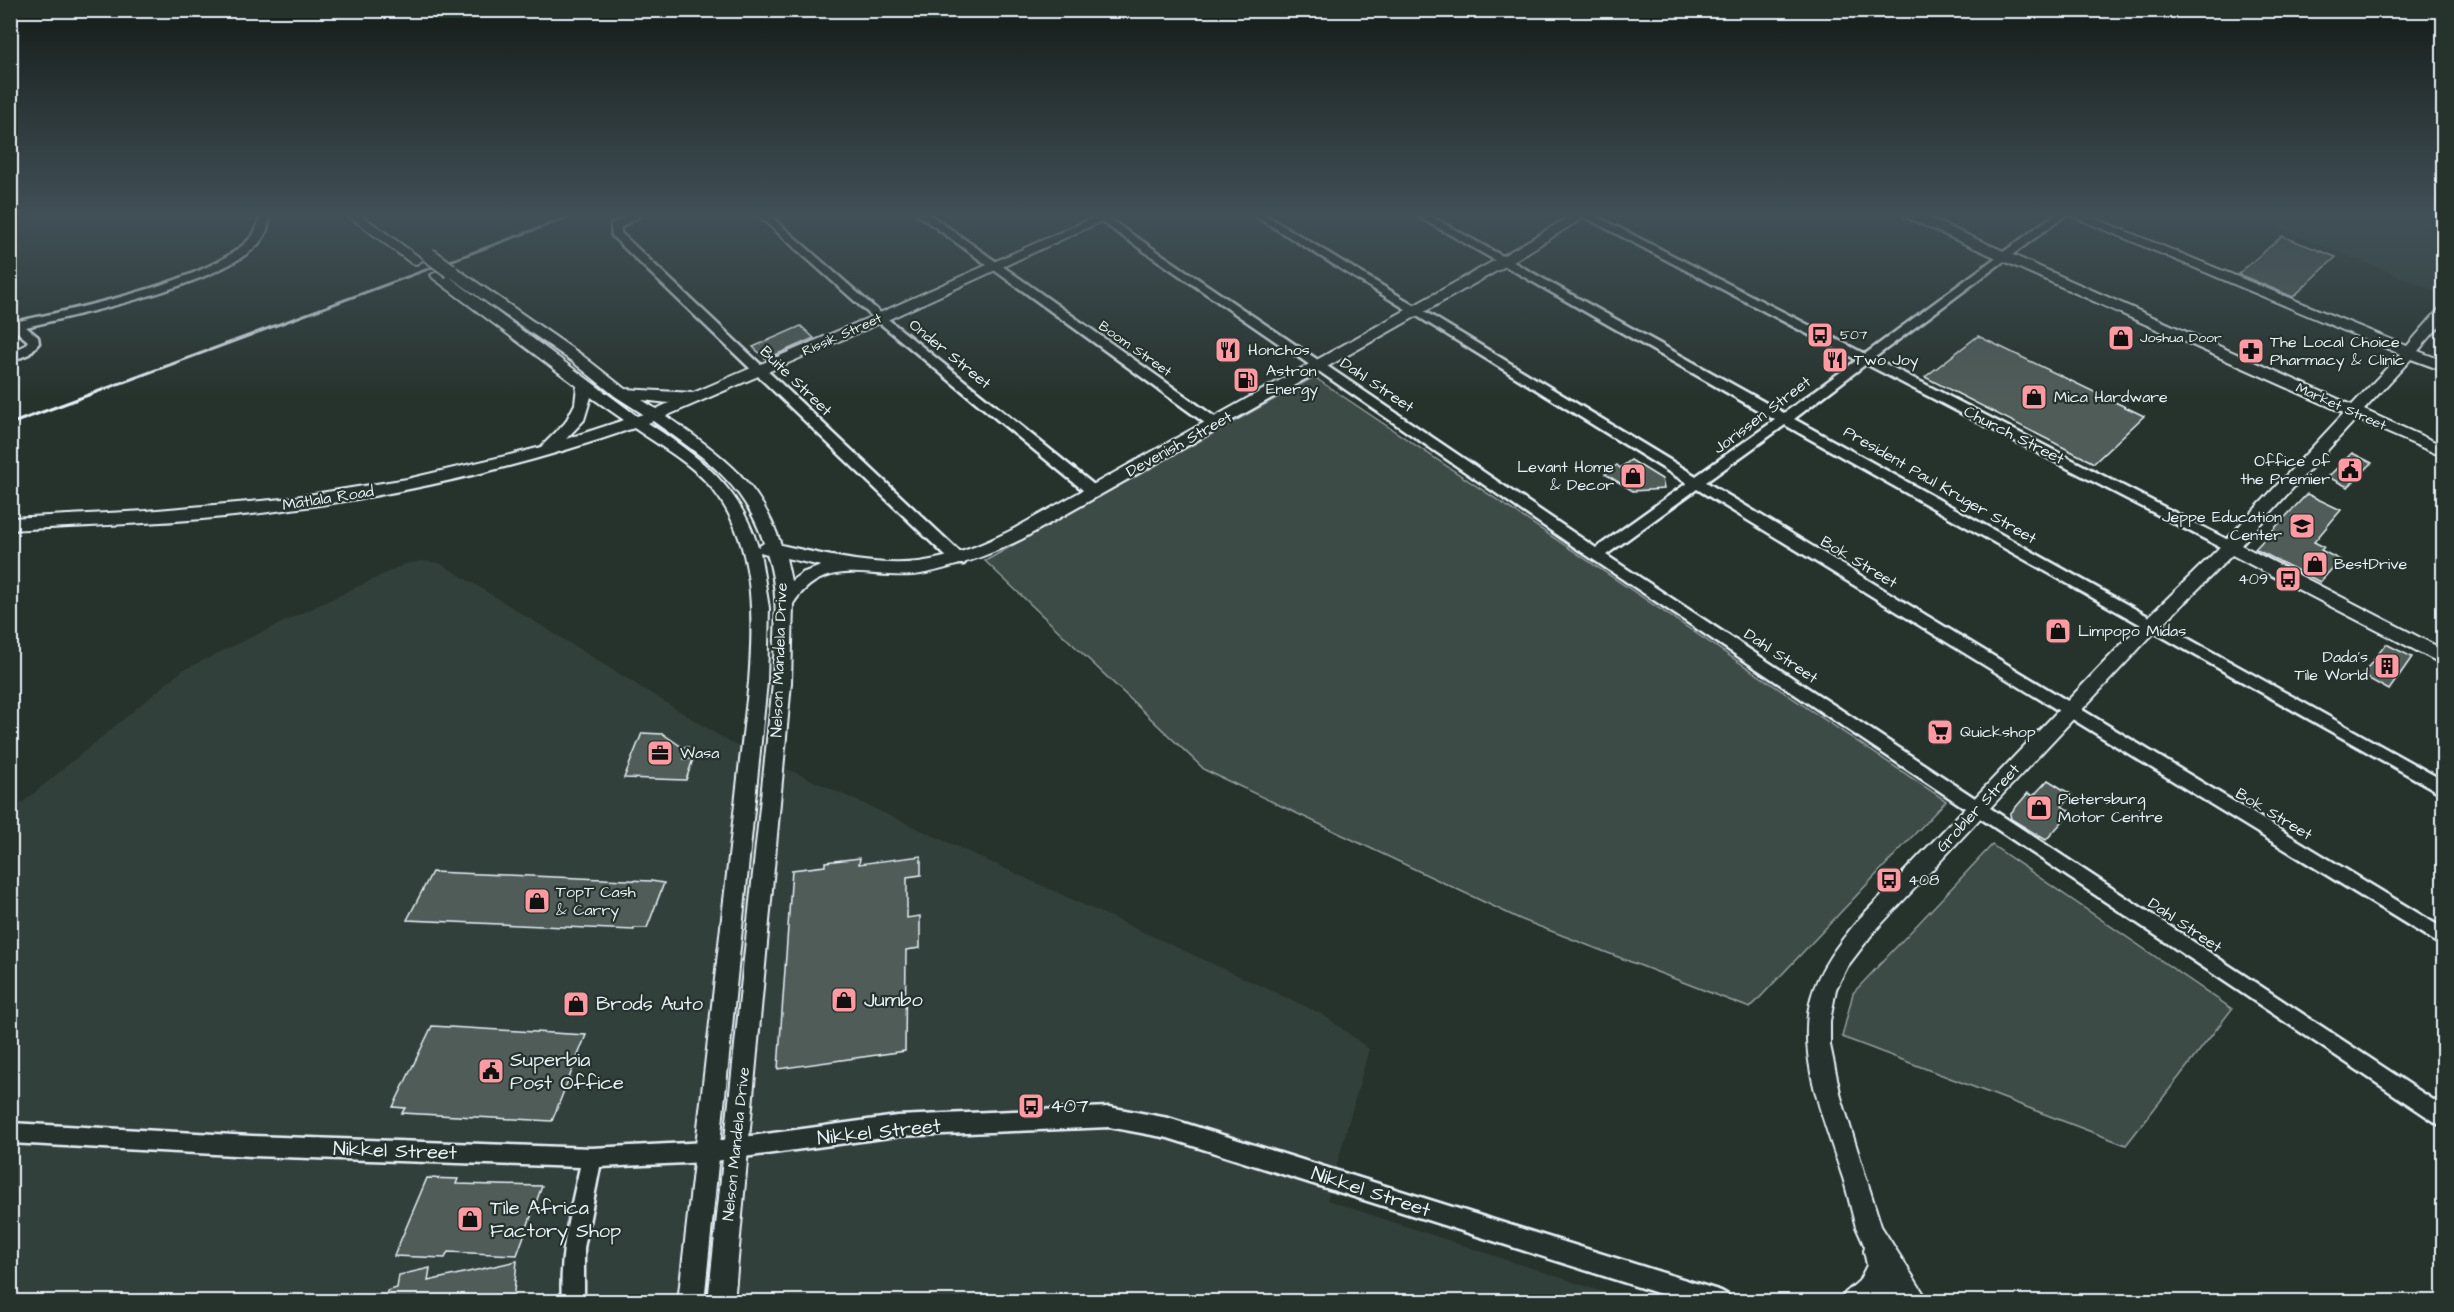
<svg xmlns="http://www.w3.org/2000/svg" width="2454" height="1312" font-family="'Architects Daughter',sans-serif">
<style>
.built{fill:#333f3a}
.green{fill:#3e4b47;stroke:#939ea0;stroke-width:1.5}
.building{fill:#505c59;stroke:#e8f1f8;stroke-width:1.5}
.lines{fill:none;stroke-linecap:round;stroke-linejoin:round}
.minor-casing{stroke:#e8f1f8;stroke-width:5}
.major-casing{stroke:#e8f1f8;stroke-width:4}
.minor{fill:#26332d;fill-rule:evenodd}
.major{fill:#26332d;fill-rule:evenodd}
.rail{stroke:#e8f1f8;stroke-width:3}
.major-bridge-casing{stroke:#e8f1f8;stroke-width:18;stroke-linecap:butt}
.major-bridge{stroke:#26332d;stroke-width:14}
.labels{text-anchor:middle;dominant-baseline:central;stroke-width:4.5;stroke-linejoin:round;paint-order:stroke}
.far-street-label{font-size:14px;fill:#e8f1f8;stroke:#26332d}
.far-poi-label{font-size:14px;fill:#e8f1f8;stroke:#26332d;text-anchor:start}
.poi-label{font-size:16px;fill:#e8f1f8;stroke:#26332d;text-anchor:start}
.street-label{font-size:16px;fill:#e8f1f8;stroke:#26332d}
.near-poi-label{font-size:20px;fill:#e8f1f8;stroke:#26332d;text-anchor:start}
.near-street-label{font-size:20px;fill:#e8f1f8;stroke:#26332d}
</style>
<rect width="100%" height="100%" fill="#26332d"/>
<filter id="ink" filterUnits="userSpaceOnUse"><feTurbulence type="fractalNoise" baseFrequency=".0167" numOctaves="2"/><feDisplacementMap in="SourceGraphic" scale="12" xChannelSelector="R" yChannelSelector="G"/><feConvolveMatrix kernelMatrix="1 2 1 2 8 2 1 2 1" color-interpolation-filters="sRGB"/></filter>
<g filter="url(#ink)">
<!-- built -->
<g class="built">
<polygon points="2243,214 2403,214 2443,229 2443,294"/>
<polygon points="422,561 440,563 731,743 1322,1014 1369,1049 1327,1200 1630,1301 11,1302 11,812 183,670 405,564"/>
</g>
<!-- green -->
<g class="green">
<polygon points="1314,377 1946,801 1750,1008 1520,919 1205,770 985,561"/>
<polygon points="1992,845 2232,1009 2126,1145 1842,1037 1853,993"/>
</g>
<!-- building -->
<g class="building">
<polygon points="2282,236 2336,257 2293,297 2238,274"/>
<polygon points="801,326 814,338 766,359 753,347"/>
<polygon points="1978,336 2144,416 2094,463 1925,377"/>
<polygon points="2352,453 2372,463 2348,487 2328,477"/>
<polygon points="1631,460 1662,479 1664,489 1633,491 1605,474 1617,465 1620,468"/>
<polygon points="2307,494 2341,510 2314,542 2324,547 2321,550 2340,560 2320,582 2255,549"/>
<polygon points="2386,644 2412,657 2389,690 2362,675"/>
<polygon points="642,733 663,734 682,747 688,747 684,759 693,759 686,780 624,778"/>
<polygon points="2048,780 2072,795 2062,806 2071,812 2046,840 2011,819 2010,814 2028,793 2033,796"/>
<polygon points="921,856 921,875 907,877 907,918 920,916 920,948 906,950 905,1051 778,1069 792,870 825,866 825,862 860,858 859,864"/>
<polygon points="432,872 651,881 664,883 647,928 634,928 634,930 407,920"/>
<polygon points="432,1026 586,1035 552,1121 402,1113 405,1108 393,1107"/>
<polygon points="427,1178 458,1179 456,1184 542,1186 517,1255 448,1252 445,1258 394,1256"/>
<polygon points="517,1261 513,1302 385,1302 387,1291 397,1288 399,1275 430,1268 428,1281"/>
</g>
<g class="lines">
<!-- minor casing -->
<g class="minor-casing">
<g id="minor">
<path d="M261,214h10c-2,7 -3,16 -7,22 -25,45 -187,79 -238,91l12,10 1,6 -10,11 -19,8v-9l14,-7 4,-5 -18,-15v-7l9,2c56,-12 199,-41 234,-86 4,-5 6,-15 8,-21z"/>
<polygon points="630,214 643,214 621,227 621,233 964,556 966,560 964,564 954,564 612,236 611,224"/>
<polygon points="757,214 768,214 884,316 1099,489 1101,492 1099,495 1089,495 876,320"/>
<polygon points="917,214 929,214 1219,420 1220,423 1219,426 1209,426"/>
<polygon points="1252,214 1264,214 1696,476 1775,420 1414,214 1427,214 1784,413 1857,360 1579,214 1592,214 1865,354 2055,214 2067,214 1874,358 2234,543 2236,546 2234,549 2224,549 1866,364 1794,419 2444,781 2444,795 1785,425 1706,482 2444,929 2444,947 1697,489 1606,555 2444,1107 2444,1128 1573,546 1096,218 1097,216 1105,216 1596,548 1687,483"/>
<path d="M1109,1107l59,11 553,173 7,4 3,7h-45l-518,-164 -59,-11 -212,9 -189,26 -108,5 -16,81v54h-22c-3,-47 8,-90 18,-135l-328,-11 -242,-13v-20l242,13 340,12 116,-6 189,-26z"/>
</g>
</g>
<!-- major casing -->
<g class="major-casing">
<g id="major">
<polygon points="346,214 360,214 423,260 416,264 411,263"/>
<path d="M1101,214h16l-232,107 -219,95c55,39 93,63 115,129 45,10 92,22 138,17 32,-4 62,-17 91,-31l489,-273 75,-44h15l-80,50 -487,275c-33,16 -65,28 -101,35 -47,8 -95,-21 -128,30l-2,79 -57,619h-26l65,-619c1,-43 8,-88 -6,-129l-7,-2 9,56 -2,74 -63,620h-26l71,-620c5,-66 7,-142 -39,-196 -21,-24 -50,-40 -76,-58 -113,39 -232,67 -350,82 -91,13 -183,15 -274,20v-12l136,-7 137,-12 124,-20 111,-26 23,-6 24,-24 10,-19 2,-18 -144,-108 -2,-3 7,-4 5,1 194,144 6,-2 -28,-18 -42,-34 -127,-88 -2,-3 2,-3h10l127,88 42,33 68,4 182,-78zM591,397l33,23 -58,19 18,-19zM642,400l26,3 3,-1 -15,7zM653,421c49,35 91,61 111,122l-6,4c-19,-62 -59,-90 -110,-124zM786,558l35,8 -19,7 -11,8z"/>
<path d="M1904,214h16l432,191 48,-51 -333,-140h17l323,132 32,-37 5,-1v13l-26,30 26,10v10l-33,-12 -47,51 80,36v11l-88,-38 -115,126 203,105v15l-212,-110 -83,83 -276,295 -26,34 -11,22 -6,32v24l11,52 40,129 48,76h-52v-3l-3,3h-33l4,-9 14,-12 8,-16 -3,-14 1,-4 -9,-20c-5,-17 -8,-33 -13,-49 -18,-56 -47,-121 -32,-180 8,-30 28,-55 48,-79l278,-291 78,-76 129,-139 -439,-196z"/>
</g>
</g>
<!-- minor -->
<use href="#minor" class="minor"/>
<!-- major -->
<use href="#major" class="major"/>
<!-- rail -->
<polyline class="rail" points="10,424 577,214"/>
<!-- major-bridge casing -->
<g class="major-bridge-casing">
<polyline id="major-bridge" points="429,255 451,271"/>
</g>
<!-- major-bridge -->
<use href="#major-bridge" class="major-bridge"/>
</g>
</g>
<!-- sky -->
<linearGradient id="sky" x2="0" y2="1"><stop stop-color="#151c19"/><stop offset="0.54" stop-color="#415057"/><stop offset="1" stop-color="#415057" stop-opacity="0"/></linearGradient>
<rect width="2454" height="398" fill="url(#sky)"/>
<!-- icons -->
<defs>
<g id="bus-square" transform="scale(1.35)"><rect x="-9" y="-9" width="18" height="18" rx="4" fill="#ff9aa2" stroke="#26332d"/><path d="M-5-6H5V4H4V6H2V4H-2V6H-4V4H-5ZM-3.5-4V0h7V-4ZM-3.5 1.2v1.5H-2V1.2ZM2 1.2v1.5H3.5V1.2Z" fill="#111"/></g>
<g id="shop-square" transform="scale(1.35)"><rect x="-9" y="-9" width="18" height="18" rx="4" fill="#ff9aa2" stroke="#26332d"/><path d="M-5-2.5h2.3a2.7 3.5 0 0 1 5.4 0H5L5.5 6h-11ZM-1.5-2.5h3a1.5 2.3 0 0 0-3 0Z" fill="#111"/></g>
<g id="restaurant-square" transform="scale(1.35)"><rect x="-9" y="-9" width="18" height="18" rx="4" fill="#ff9aa2" stroke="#26332d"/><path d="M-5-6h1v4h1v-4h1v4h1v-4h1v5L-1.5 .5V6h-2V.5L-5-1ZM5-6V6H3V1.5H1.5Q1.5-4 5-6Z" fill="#111"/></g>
<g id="pharmacy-square" transform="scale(1.35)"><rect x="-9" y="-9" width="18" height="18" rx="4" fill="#ff9aa2" stroke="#26332d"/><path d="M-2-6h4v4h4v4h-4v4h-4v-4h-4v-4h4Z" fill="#111"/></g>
<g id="fuel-square" transform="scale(1.35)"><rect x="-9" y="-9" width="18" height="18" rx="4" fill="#ff9aa2" stroke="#26332d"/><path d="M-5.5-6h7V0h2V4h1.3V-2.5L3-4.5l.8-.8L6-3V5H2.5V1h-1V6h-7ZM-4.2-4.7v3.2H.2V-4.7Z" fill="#111"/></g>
<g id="civic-square" transform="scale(1.35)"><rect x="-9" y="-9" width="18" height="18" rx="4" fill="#ff9aa2" stroke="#26332d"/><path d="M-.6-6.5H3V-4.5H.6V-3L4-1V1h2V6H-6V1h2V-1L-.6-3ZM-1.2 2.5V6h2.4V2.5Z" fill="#111"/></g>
<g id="university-square" transform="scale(1.35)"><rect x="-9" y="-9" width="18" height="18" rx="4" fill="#ff9aa2" stroke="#26332d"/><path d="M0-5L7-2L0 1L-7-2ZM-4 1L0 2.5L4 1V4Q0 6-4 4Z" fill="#111"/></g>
<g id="building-square" transform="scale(1.35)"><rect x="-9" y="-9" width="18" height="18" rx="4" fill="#ff9aa2" stroke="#26332d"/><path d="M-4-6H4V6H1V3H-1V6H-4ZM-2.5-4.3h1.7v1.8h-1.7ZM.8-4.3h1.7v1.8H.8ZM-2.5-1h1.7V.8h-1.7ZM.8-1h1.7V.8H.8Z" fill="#111"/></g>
<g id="supermarket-square" transform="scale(1.35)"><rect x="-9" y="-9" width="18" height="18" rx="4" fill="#ff9aa2" stroke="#26332d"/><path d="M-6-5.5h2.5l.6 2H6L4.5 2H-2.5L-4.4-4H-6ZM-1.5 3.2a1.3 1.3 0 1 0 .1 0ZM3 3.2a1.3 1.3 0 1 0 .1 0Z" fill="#111"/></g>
<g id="office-square" transform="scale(1.35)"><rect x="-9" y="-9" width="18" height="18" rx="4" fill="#ff9aa2" stroke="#26332d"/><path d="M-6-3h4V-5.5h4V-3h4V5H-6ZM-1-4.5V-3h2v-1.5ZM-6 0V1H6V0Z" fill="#111"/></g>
</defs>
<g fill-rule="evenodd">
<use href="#bus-square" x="1820" y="335"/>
<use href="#shop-square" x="2121" y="338"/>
<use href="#restaurant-square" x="1228" y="350"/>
<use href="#pharmacy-square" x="2251" y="351"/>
<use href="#restaurant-square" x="1835" y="360"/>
<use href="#fuel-square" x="1246" y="380"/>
<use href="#shop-square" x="2034" y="397"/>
<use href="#civic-square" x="2350" y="470"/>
<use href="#shop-square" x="1633" y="476"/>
<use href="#university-square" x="2302" y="526"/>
<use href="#shop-square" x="2315" y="564"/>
<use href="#bus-square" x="2288" y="579"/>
<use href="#shop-square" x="2058" y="631"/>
<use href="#building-square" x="2387" y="666"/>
<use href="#supermarket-square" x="1940" y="732"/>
<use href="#office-square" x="660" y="753"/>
<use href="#shop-square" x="2039" y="808"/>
<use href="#bus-square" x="1889" y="880"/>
<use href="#shop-square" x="537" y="901"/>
<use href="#shop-square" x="844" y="1000"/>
<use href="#shop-square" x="576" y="1004"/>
<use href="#civic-square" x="491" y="1071"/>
<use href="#bus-square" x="1031" y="1106"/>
<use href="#shop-square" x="470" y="1219"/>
</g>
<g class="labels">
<!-- far-street labels -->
<g class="far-street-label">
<text transform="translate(842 335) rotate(-24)">Rissik Street</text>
<text transform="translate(1135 349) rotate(35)">Boom Street</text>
<text transform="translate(2341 407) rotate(24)">Market Street</text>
</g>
<!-- far-poi labels -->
<g class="far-poi-label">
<text x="1840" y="335">507</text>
<text x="2140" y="338">Joshua Door</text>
</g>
<!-- poi labels -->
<g class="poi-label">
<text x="2270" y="342">The Local Choice<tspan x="2270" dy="18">Pharmacy &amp; Clinic</tspan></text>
<text x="1248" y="350">Honchos</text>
<text x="1854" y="360">Two Joy</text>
<text x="1266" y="371">Astron<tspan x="1266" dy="18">Energy</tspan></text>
<text x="2054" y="397">Mica Hardware</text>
<text x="2330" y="461" text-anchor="end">Office of<tspan x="2330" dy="18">the Premier</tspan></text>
<text x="1614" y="467" text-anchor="end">Levant Home<tspan x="1614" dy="18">&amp; Decor</tspan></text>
<text x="2282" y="517" text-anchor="end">Jeppe Education<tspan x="2282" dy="18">Center</tspan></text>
<text x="2334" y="564">BestDrive</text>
<text x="2268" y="579" text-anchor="end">409</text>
<text x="2078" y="631">Limpopo Midas</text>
<text x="2368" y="657" text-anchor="end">Dada's<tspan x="2368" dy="18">Tile World</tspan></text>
<text x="1960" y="732">Quickshop</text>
<text x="680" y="753">Wasa</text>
<text x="2058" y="799">Pietersburg<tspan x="2058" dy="18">Motor Centre</tspan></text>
<text x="1908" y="880">408</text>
<text x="556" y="892">TopT Cash<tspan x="556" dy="18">&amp; Carry</tspan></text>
</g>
<!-- street labels -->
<g class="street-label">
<text transform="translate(950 354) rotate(39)">Onder Street</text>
<text transform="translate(796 381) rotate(44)">Buite Street</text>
<text transform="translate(1377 385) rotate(34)">Dahl Street</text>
<text transform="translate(1762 415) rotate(-37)">Jorissen Street</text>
<text transform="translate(2014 435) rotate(27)">Church Street</text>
<text transform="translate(1179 444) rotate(-29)">Devenish Street</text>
<text transform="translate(1940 485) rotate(30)">President Paul Kruger Street</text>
<text transform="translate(328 498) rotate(-9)">Matlala Road</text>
<text transform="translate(1859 562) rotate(31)">Bok Street</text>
<text transform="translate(1781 656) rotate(34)">Dahl Street</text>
<text transform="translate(779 660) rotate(-88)">Nelson Mandela Drive</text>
<text transform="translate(1978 808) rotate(-47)">Grobler Street</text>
<text transform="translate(2274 814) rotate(31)">Bok Street</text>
<text transform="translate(2185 925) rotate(34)">Dahl Street</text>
<text transform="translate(736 1144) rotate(-84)">Nelson Mandela Drive</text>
</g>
<!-- near-poi labels -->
<g class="near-poi-label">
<text x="864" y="1000">Jumbo</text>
<text x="596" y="1004">Brods Auto</text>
<text x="510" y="1060">Superbia<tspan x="510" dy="23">Post Office</tspan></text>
<text x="1050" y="1106">407</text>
<text x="490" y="1208">Tile Africa<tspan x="490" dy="23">Factory Shop</tspan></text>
</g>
<!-- near-street labels -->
<g class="near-street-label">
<text transform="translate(879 1132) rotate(-6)">Nikkel Street</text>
<text transform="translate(395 1151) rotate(2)">Nikkel Street</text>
<text transform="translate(1371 1192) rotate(18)">Nikkel Street</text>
</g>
</g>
<!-- margin -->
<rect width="2454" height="1312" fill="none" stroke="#26332d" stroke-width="36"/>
<rect x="18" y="18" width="2418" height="1276" fill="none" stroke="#e8f1f8" stroke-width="2" filter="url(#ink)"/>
</svg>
